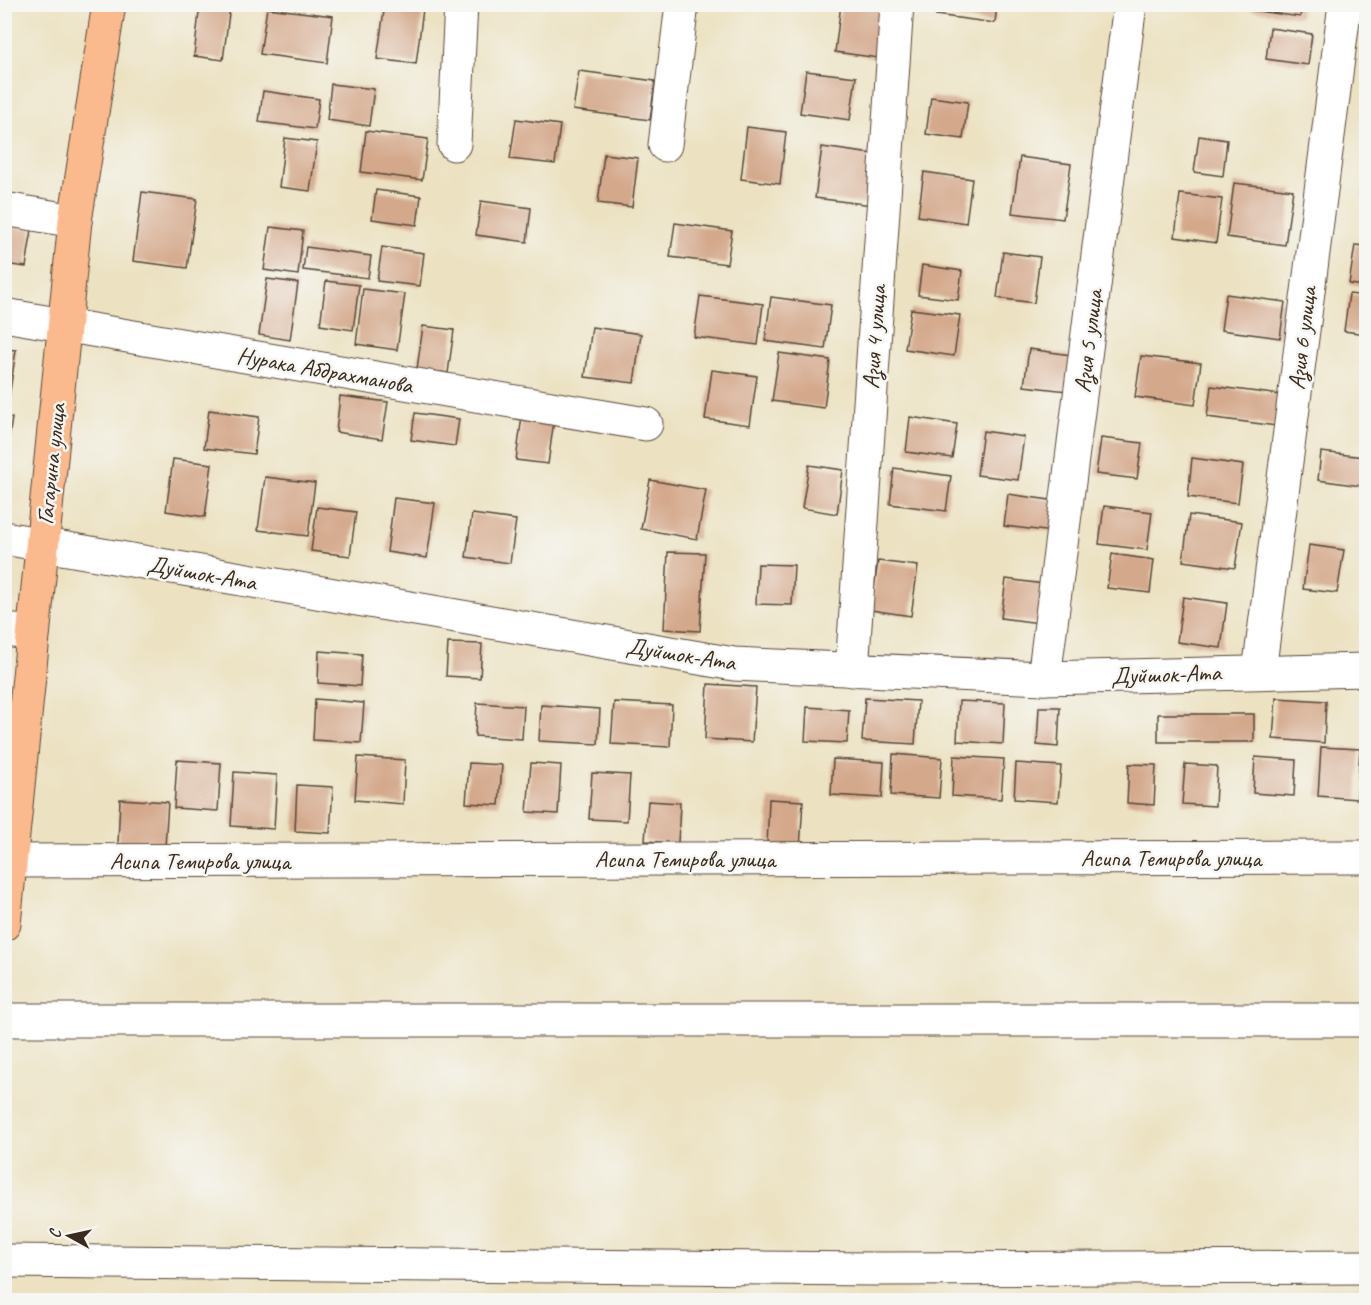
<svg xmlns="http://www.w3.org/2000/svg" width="1371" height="1305" font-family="Caveat,sans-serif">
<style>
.building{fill:#d4a88b}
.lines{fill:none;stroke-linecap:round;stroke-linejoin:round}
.minor-casing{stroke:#564637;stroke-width:35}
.major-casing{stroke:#564637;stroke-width:35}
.minor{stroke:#fff;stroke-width:33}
.major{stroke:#fbba8d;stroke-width:33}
.labels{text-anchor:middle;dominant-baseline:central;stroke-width:5;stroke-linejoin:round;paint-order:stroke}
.street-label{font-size:24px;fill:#3b2a1e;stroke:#f6f6f2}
</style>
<rect width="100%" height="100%" fill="#f6f6f2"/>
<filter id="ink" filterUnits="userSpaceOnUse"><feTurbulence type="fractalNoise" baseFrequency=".0167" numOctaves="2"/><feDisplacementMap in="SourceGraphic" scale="12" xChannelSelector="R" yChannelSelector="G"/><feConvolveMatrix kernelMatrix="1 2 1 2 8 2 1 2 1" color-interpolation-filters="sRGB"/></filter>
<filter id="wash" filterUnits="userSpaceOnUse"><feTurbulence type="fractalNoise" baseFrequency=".008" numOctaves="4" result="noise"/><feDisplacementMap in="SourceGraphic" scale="24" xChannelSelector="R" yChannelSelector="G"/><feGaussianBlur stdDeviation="1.35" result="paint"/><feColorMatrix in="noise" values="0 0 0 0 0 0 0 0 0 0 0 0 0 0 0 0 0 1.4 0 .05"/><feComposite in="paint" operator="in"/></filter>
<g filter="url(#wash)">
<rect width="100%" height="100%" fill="#ece2c2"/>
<g id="blocks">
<!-- building -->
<g class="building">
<polygon points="200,4 230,6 223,60 194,56"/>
<polygon points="385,4 423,9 416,64 377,59"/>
<polygon points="841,4 886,10 879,58 835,52"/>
<polygon points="937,4 997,4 995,23 936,15"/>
<polygon points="1251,4 1302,4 1300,17 1250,10"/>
<polygon points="267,8 333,16 327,63 260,54"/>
<polygon points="1270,28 1312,34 1308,65 1266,59"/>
<polygon points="579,71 655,81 650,120 573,110"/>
<polygon points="806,71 856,77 850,120 800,113"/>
<polygon points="331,84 374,89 369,126 327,120"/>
<polygon points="263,91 319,99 315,129 259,122"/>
<polygon points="931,97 968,102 963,139 926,134"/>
<polygon points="516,119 560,125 555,164 510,159"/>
<polygon points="747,127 786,132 780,184 741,179"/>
<polygon points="366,131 428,139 422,180 361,172"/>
<polygon points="1199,136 1227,140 1223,176 1194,172"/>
<polygon points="285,138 317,142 310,191 279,187"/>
<polygon points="822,147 879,155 872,205 815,198"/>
<polygon points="604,154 638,158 632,207 598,203"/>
<polygon points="1020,157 1071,164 1063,219 1012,213"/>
<polygon points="924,172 972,179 966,223 918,216"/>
<polygon points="1365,174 1366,174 1366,198 1362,197"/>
<polygon points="1234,183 1293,190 1285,245 1227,237"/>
<polygon points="376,190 421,196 417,225 372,219"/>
<polygon points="142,192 197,199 187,268 133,261"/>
<polygon points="1180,194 1222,199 1216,243 1175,237"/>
<polygon points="481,201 531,208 527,242 476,235"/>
<polygon points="675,223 732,231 727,264 670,257"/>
<polygon points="4,225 32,229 26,267 4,264"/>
<polygon points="270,227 303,231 298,275 264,270"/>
<polygon points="1355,245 1366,246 1366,286 1349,284"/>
<polygon points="306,247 371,256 368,278 303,270"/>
<polygon points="382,247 424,253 420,286 377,281"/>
<polygon points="1003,252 1040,257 1034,303 997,298"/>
<polygon points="922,265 962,271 958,300 918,295"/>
<polygon points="267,279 298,283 290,340 259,335"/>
<polygon points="326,281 359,285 353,330 320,325"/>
<polygon points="363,289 405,294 397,350 356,344"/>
<polygon points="1226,294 1285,302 1280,338 1221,330"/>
<polygon points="1349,294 1366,296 1366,334 1344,331"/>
<polygon points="700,296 763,304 758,345 694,337"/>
<polygon points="771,297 831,305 825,349 765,341"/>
<polygon points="911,309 960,315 954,356 905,349"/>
<polygon points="423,326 454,330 448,373 417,369"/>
<polygon points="592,327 641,334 634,383 585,377"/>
<polygon points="4,349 16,350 9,398 4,397"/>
<polygon points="1029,349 1071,355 1067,391 1024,386"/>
<polygon points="779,353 830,360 824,408 772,401"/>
<polygon points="1141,356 1201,363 1195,405 1135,397"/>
<polygon points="712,370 757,376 750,425 705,419"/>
<polygon points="1211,386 1288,396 1284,427 1207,417"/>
<polygon points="340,396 388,402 382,439 336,432"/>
<polygon points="209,410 259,417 254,454 204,448"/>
<polygon points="415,413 459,419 455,446 411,440"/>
<polygon points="522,416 554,420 548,464 516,460"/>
<polygon points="4,417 12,418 6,459 4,459"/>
<polygon points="910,417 957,424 952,458 906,452"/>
<polygon points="983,431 1024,437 1018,480 977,475"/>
<polygon points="1101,438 1142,443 1137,479 1096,474"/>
<polygon points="1321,452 1364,457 1361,486 1318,480"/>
<polygon points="1192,458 1243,465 1238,503 1188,497"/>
<polygon points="173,459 212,464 205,517 166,511"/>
<polygon points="809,465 843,470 837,514 802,508"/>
<polygon points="894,468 951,476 946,511 890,504"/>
<polygon points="265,477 315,483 308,536 258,530"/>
<polygon points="650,480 706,490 697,539 641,529"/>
<polygon points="1008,494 1057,501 1053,532 1004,526"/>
<polygon points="394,498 435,503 427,558 387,552"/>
<polygon points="1104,506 1152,512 1147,550 1099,544"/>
<polygon points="317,507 356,512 350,556 311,551"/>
<polygon points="472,514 516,520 510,563 466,557"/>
<polygon points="1189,515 1242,522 1235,568 1183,561"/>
<polygon points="1309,545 1344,550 1337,593 1303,589"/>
<polygon points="668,552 705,553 700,631 664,629"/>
<polygon points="1112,554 1154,560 1150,593 1107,588"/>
<polygon points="878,561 918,566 911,616 871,610"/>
<polygon points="758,564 794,565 792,605 756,604"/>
<polygon points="1006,579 1044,584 1039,623 1001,618"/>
<polygon points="1183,597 1227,603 1221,648 1177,642"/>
<polygon points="448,643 482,644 480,678 446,676"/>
<polygon points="319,651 362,654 360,686 318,683"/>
<polygon points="708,684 756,687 752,742 705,739"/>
<polygon points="865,698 918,701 915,744 862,741"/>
<polygon points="1276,698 1326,701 1324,743 1273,739"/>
<polygon points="315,699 364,703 361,743 313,740"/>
<polygon points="959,701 1005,703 1003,744 957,741"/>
<polygon points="614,702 672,705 670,747 611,744"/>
<polygon points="477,703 524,706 522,739 475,736"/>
<polygon points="541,705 600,709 598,744 539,741"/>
<polygon points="807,707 849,710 847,743 805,741"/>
<polygon points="1039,707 1060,707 1058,747 1037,745"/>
<rect x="1158" y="714" width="96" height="28"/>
<polygon points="1321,747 1360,749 1357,799 1318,796"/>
<polygon points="893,754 942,758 939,798 891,795"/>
<polygon points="954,756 1004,759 1001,799 952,796"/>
<polygon points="358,757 405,760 403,804 355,800"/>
<polygon points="1255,757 1296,760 1294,796 1253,793"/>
<polygon points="833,759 884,762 882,798 831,795"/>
<polygon points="177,760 221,763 218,811 174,808"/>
<polygon points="469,763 502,765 499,805 466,803"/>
<polygon points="531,763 561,765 558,814 527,812"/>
<polygon points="1016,763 1061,766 1058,802 1014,799"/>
<polygon points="1129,764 1156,765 1154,805 1127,803"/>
<polygon points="1185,764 1217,766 1215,806 1182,804"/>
<polygon points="234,772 277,775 274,829 231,826"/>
<polygon points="592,773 630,775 627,821 589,819"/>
<polygon points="297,785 333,787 330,833 295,831"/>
<polygon points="120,799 168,802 165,847 118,844"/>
<polygon points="769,799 803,801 800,849 767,847"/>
<polygon points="648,801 680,803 678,843 645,841"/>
</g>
</g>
</g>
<g filter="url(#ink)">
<use href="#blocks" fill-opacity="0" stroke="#564637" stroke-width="1.5"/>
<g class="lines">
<!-- minor casing -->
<g class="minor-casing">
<g id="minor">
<polyline points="454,144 461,4"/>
<polyline points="665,145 682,4"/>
<polyline points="4,209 75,221"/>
<polyline points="4,315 646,424"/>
<polyline points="4,538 734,664 1044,678 1366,670"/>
<polyline points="4,630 33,633"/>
<polyline points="852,670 897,4"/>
<polyline points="1259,672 1345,4"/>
<polyline points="1044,678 1130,4"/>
<polyline points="4,861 1366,857"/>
<polyline points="4,1020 1366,1020"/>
<polyline points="4,1261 875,1269 1366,1267"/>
</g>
</g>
<!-- major casing -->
<g class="major-casing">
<polyline id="major" points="4,924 75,221 109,4"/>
</g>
<!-- minor -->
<use href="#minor" class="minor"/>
<!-- major -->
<use href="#major" class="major"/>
</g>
</g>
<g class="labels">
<!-- street labels -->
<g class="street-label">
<text transform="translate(874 337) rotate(-86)">Азия 4 улица</text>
<text transform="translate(1302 338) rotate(-83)">Азия 6 улица</text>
<text transform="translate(1088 341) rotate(-83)">Азия 5 улица</text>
<text transform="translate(325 370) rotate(10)">Нурака Абдрахманова</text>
<text transform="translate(51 464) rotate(-84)">Гагарина улица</text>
<text transform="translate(202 573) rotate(10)">Дуйшок-Ата</text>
<text transform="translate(681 654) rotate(9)">Дуйшок-Ата</text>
<text transform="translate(1166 674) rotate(-2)">Дуйшок-Ата</text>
<text x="1171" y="858">Асипа Темирова улица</text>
<text x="685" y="859">Асипа Темирова улица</text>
<text x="200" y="861">Асипа Темирова улица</text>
</g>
</g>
<!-- margin -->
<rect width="1371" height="1305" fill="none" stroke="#f6f6f2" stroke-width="24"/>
<!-- north arrow -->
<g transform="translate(69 1236) rotate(278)" stroke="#f6f6f2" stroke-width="4.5" paint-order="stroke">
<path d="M0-4.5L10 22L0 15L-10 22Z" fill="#3b2a1e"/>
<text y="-9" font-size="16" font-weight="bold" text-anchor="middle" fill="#3b2a1e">С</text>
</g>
</svg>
